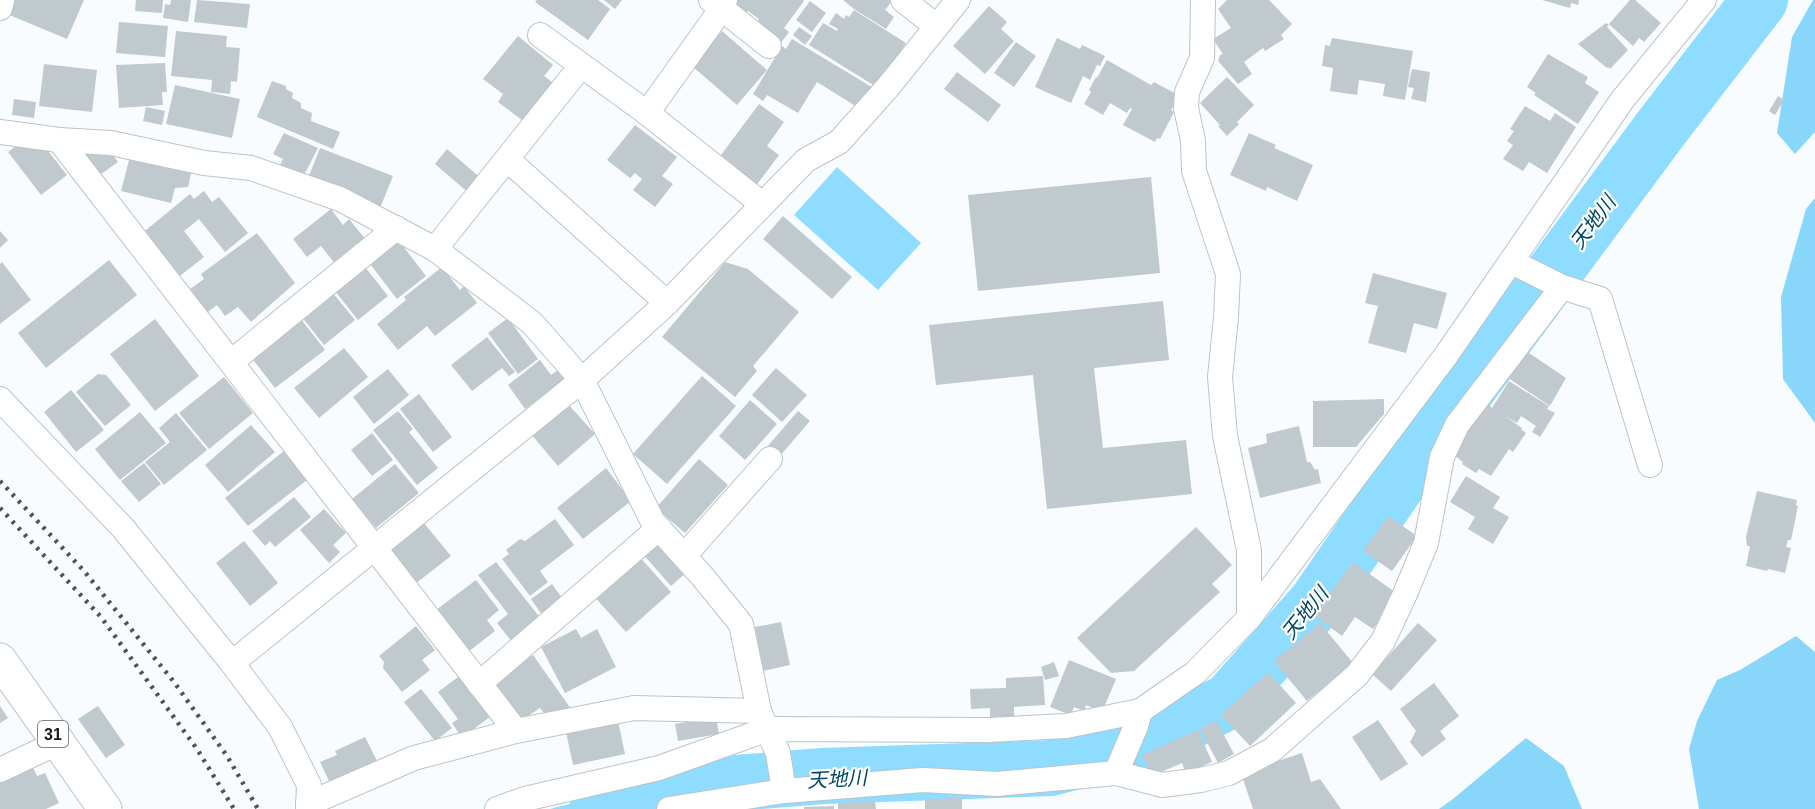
<svg xmlns="http://www.w3.org/2000/svg" width="1815" height="809" font-family="Helvetica,'Noto Sans JP',sans-serif">
<style>
.forest{fill:#88d6f9}
.water{fill:#8edcff}
.lines{fill:none;stroke-linecap:round;stroke-linejoin:round}
.river{stroke:#8edcff;stroke-width:56}
.building{fill:#c0c9cd}
.street-casing{stroke:#bbc4c9;stroke-width:26}
.highway-casing{stroke:#bbc4c9;stroke-width:35}
.street{stroke:#fff;stroke-width:24}
.highway{stroke:#fff;stroke-width:33}
.rail{stroke:#4f5253;stroke-width:4.5;stroke-dasharray:3 6;stroke-linecap:butt}
.labels{text-anchor:middle;dominant-baseline:central;stroke-width:4.5;stroke-linejoin:round;paint-order:stroke}
.shield{fill:#fff;stroke:#5c5e5f;stroke-width:1.5}
.shield-label{font-size:16px;font-weight:bold;fill:#16191a}
.water-label{font-size:20px;font-style:italic;fill:#00465d;stroke:#fff}
</style>
<rect width="100%" height="100%" fill="#f9fcfe"/>
<!-- forest -->
<g class="forest">
<polygon points="1813,0 1815,0 1815,132 1795,154 1777,133 1792,37"/>
<polygon points="1815,198 1815,423 1783,379 1781,297 1806,209"/>
<polygon points="1796,636 1815,652 1815,809 1699,809 1689,749 1697,721 1717,680 1740,670"/>
<polygon points="1526,738 1564,766 1582,809 1439,809 1453,799"/>
</g>
<!-- water -->
<g class="water">
<polygon points="837,167 921,243 878,290 794,215"/>
<polygon points="756,764 761,799 707,809 550,809 647,784"/>
</g>
<g class="lines">
<!-- river -->
<polyline class="river" points="597,809 626,802 723,784 823,776 1051,768 1152,741 1229,701 1316,603 1406,472 1662,127 1760,0"/>
</g>
<!-- building -->
<g class="building">
<polygon points="13,0 84,0 67,39 7,14"/>
<polygon points="136,0 163,0 162,13 135,11"/>
<polygon points="171,0 191,0 188,22 163,18 165,4 170,5"/>
<polygon points="197,0 250,4 247,28 194,22"/>
<polygon points="537,0 598,0 610,9 588,40 535,2"/>
<polygon points="604,0 622,0 615,9"/>
<polygon points="735,0 803,0 804,1 784,28 789,32 780,44 755,25 759,19 748,11 743,16 730,7"/>
<polygon points="843,0 890,0 892,1 885,10 894,17 886,29 854,9"/>
<polygon points="1227,0 1269,0 1292,24 1281,35 1284,39 1265,51 1263,48 1244,62 1252,74 1238,84 1218,61 1220,55 1223,54 1213,39 1231,28 1218,9"/>
<polygon points="1542,0 1579,0 1578,5 1571,3 1570,8"/>
<polygon points="1630,0 1635,0 1661,23 1644,42 1639,38 1633,46 1609,24"/>
<polygon points="810,1 826,13 812,32 796,20"/>
<polygon points="989,6 1007,22 1001,29 1014,41 985,74 953,46"/>
<polygon points="854,10 906,43 878,88 809,45 823,23 837,31 838,29 829,24 836,13 844,19 846,15 849,17"/>
<polygon points="119,22 168,26 165,57 116,53"/>
<polygon points="1606,23 1609,25 1607,27 1628,50 1610,69 1608,67 1607,68 1578,44"/>
<polygon points="799,27 812,36 805,45 793,35"/>
<polygon points="176,31 227,36 226,47 240,48 237,82 231,81 230,94 211,92 212,80 171,76"/>
<polygon points="722,31 767,70 737,105 692,66"/>
<polygon points="518,36 553,65 544,76 557,86 527,124 498,102 503,94 483,79"/>
<polygon points="1057,38 1080,49 1082,45 1105,56 1100,66 1097,65 1090,80 1083,76 1071,103 1035,87"/>
<polygon points="1332,38 1413,51 1405,100 1383,96 1385,84 1359,80 1357,95 1330,91 1333,68 1322,66 1325,45 1330,46"/>
<polygon points="792,39 875,89 862,110 817,82 798,113 767,95 763,101 753,94 782,46 786,49"/>
<polygon points="1016,42 1036,56 1014,87 994,73"/>
<polygon points="1548,54 1588,77 1585,83 1599,92 1578,124 1534,95 1536,93 1527,87"/>
<polygon points="1107,60 1151,85 1154,82 1180,96 1171,110 1174,112 1160,139 1157,138 1155,142 1123,125 1132,109 1130,108 1127,113 1110,103 1103,115 1084,104 1091,92 1089,90 1096,77 1097,78"/>
<polygon points="165,63 167,92 162,92 163,105 119,108 116,65"/>
<polygon points="44,64 97,70 92,112 39,106"/>
<polygon points="1412,69 1430,72 1426,102 1411,99 1414,88 1408,87"/>
<polygon points="957,72 1001,105 988,122 944,89"/>
<polygon points="1227,77 1254,105 1237,122 1239,124 1227,136 1218,126 1220,125 1200,103"/>
<polygon points="272,81 286,86 286,89 293,93 292,98 301,103 301,108 312,113 311,121 340,132 333,149 257,117"/>
<polygon points="175,85 240,99 232,138 166,124"/>
<polygon points="1778,96 1784,100 1775,115 1769,111"/>
<polygon points="14,99 36,102 34,118 12,115"/>
<polygon points="759,104 784,122 767,146 779,155 755,187 718,159"/>
<polygon points="1525,106 1550,121 1555,113 1576,127 1547,173 1529,162 1523,171 1503,159 1513,145 1507,141 1514,131 1510,129"/>
<polygon points="146,107 165,111 162,125 143,121"/>
<polygon points="635,125 677,157 662,176 673,184 655,207 633,190 642,179 635,173 630,178 607,160"/>
<polygon points="284,133 318,148 303,177 280,165 283,159 273,154"/>
<polygon points="1249,133 1276,145 1274,148 1313,165 1297,201 1267,187 1266,191 1230,175"/>
<polygon points="21,142 41,142 67,175 41,195 8,152"/>
<polygon points="107,147 118,162 97,177 78,151"/>
<polygon points="320,148 393,176 380,208 307,181"/>
<polygon points="447,149 483,180 471,195 435,164"/>
<polygon points="130,156 192,169 188,187 175,188 171,203 121,191"/>
<polygon points="1151,177 1160,273 978,291 968,195"/>
<polygon points="204,191 212,202 219,197 248,233 225,252 199,219 184,231 204,257 176,279 140,235 190,194 194,199"/>
<polygon points="331,209 343,225 349,219 371,246 340,270 321,246 307,257 293,239"/>
<polygon points="783,216 852,277 832,299 763,239"/>
<polygon points="0,231 8,240 0,248"/>
<polygon points="257,233 295,283 251,322 238,307 225,316 217,305 204,315 186,292 204,279 201,274"/>
<polygon points="396,237 426,276 397,299 367,260"/>
<polygon points="109,260 137,295 46,368 18,333"/>
<polygon points="2,262 31,300 0,324 0,264"/>
<polygon points="725,262 748,269 799,312 753,366 757,371 735,397 662,337"/>
<polygon points="365,267 388,296 358,320 335,291"/>
<polygon points="442,267 460,290 464,286 477,303 435,336 427,326 398,350 377,324 406,300 404,297"/>
<polygon points="1373,273 1447,293 1437,329 1414,323 1406,353 1368,343 1378,306 1365,303"/>
<polygon points="332,292 355,320 324,345 301,316"/>
<polygon points="1163,301 1169,360 1094,368 1103,448 1186,440 1192,494 1047,509 1033,375 936,385 929,325"/>
<polygon points="300,318 325,350 275,388 250,356"/>
<polygon points="508,318 538,359 518,374 488,333"/>
<polygon points="155,319 199,376 155,411 110,354"/>
<polygon points="487,337 515,372 509,376 502,368 472,391 451,365"/>
<polygon points="344,348 368,377 319,418 294,388"/>
<polygon points="1526,351 1566,378 1550,406 1508,378"/>
<polygon points="540,360 551,375 558,370 565,379 525,409 508,385"/>
<polygon points="776,368 807,395 782,422 752,395"/>
<polygon points="388,369 409,395 374,424 353,397"/>
<polygon points="98,374 106,375 131,405 105,426 76,392"/>
<polygon points="702,376 736,406 667,484 633,454"/>
<polygon points="224,377 253,413 209,449 179,413"/>
<polygon points="1509,381 1549,406 1547,409 1555,413 1540,437 1532,432 1536,426 1521,416 1517,423 1505,416 1522,428 1521,429 1526,433 1513,452 1509,449 1491,476 1479,469 1476,473 1462,464 1463,462 1455,456 1452,448 1484,400 1492,408"/>
<polygon points="71,390 104,430 76,452 44,412"/>
<polygon points="419,394 452,437 433,452 400,409"/>
<polygon points="1384,399 1384,414 1356,447 1313,447 1313,401"/>
<polygon points="750,400 777,424 745,460 719,436"/>
<polygon points="567,403 595,434 558,466 531,434"/>
<polygon points="398,411 413,429 409,432 438,468 417,485 373,430"/>
<polygon points="798,411 810,421 779,457 767,447"/>
<polygon points="140,412 166,443 120,480 95,449"/>
<polygon points="176,413 207,450 164,485 145,462 170,442 159,428"/>
<polygon points="251,425 275,452 228,492 205,465"/>
<polygon points="1299,426 1307,462 1310,462 1315,470 1318,469 1321,483 1260,498 1248,448 1267,443 1266,434"/>
<polygon points="372,433 393,460 372,476 351,450"/>
<polygon points="284,451 307,480 248,526 225,498"/>
<polygon points="699,459 728,485 685,533 656,508"/>
<polygon points="144,463 161,484 139,502 121,481"/>
<polygon points="395,464 419,493 376,528 352,499"/>
<polygon points="606,468 631,501 583,539 557,508"/>
<polygon points="1466,476 1500,497 1493,508 1509,517 1493,544 1468,529 1475,517 1450,502"/>
<polygon points="1757,491 1797,500 1796,505 1798,506 1791,540 1788,540 1786,547 1791,548 1785,573 1768,569 1767,571 1746,566 1750,546 1747,546 1746,537"/>
<polygon points="294,497 311,517 275,547 270,541 265,546 252,531"/>
<polygon points="324,509 346,533 333,545 340,552 329,563 300,530"/>
<polygon points="1388,516 1417,536 1392,571 1363,551"/>
<polygon points="555,519 574,545 540,571 548,582 530,596 502,559 509,554 506,550 520,539 525,541"/>
<polygon points="423,522 451,556 415,584 388,551"/>
<polygon points="1196,527 1232,565 1212,584 1220,592 1134,671 1111,673 1077,638"/>
<polygon points="657,540 686,573 671,586 642,553"/>
<polygon points="244,541 278,583 250,606 216,563"/>
<polygon points="637,554 671,592 626,632 592,594"/>
<polygon points="496,562 542,620 513,643 497,623 508,614 478,575"/>
<polygon points="1353,562 1399,595 1373,629 1355,617 1342,636 1314,615"/>
<polygon points="476,580 499,610 487,620 495,631 468,652 436,610"/>
<polygon points="552,584 564,601 543,616 531,599"/>
<polygon points="781,622 790,665 763,671 755,627"/>
<polygon points="1320,623 1353,663 1307,701 1274,661"/>
<polygon points="1418,623 1437,640 1391,691 1372,674"/>
<polygon points="416,626 435,650 422,660 430,670 402,692 383,668 384,662 379,656"/>
<polygon points="576,629 581,638 597,629 616,667 565,693 541,647"/>
<polygon points="533,655 576,716 548,718 540,708 519,722 491,684"/>
<polygon points="1069,660 1116,679 1102,712 1086,705 1084,711 1074,707 1071,715 1050,707"/>
<polygon points="1054,662 1059,676 1045,680 1041,667"/>
<polygon points="1268,672 1296,703 1250,746 1221,715"/>
<polygon points="461,675 491,716 462,738 452,723 458,719 438,692"/>
<polygon points="1043,676 1045,705 1014,707 1014,720 990,721 990,708 971,709 970,689 1006,688 1006,678"/>
<polygon points="1434,683 1459,716 1440,731 1446,739 1422,757 1410,742 1416,731 1400,709"/>
<polygon points="421,689 452,728 435,741 404,702"/>
<polygon points="0,706 8,718 0,723"/>
<polygon points="98,706 125,745 106,758 78,719"/>
<polygon points="716,717 719,734 678,741 675,724"/>
<polygon points="1216,720 1234,754 1218,763 1200,729"/>
<polygon points="1378,720 1408,764 1381,781 1352,737"/>
<polygon points="618,721 625,754 573,765 566,732"/>
<polygon points="1198,730 1212,762 1186,773 1182,763 1152,776 1142,755"/>
<polygon points="365,737 378,763 331,785 320,762 337,755 335,751"/>
<polygon points="1302,753 1311,782 1320,779 1341,809 1253,809 1241,773"/>
<polygon points="32,765 37,776 45,773 59,803 46,809 0,809 0,780"/>
<polygon points="962,798 962,809 925,809 925,799"/>
<polygon points="875,801 876,809 838,809 838,803"/>
<polygon points="834,806 834,809 804,809 804,807"/>
</g>
<g class="lines">
<!-- street casing -->
<g class="street-casing">
<g id="street">
<polyline points="711,0 769,46"/>
<polyline points="903,0 936,26"/>
<polyline points="1203,0 1202,58 1187,92 1186,108 1193,141 1194,171 1228,274 1226,317 1220,377 1225,436 1249,550 1249,618"/>
<polyline points="0,8 2,0"/>
<polyline points="540,35 647,113 762,204"/>
<polyline points="647,113 722,8 725,0"/>
<polyline points="0,132 59,140 111,143 204,163 251,168 340,199 435,249 532,323 582,380 653,522 702,576 741,624 759,711 778,753 784,791"/>
<polyline points="59,140 516,731"/>
<polyline points="507,159 667,303"/>
<polyline points="435,249 581,66"/>
<polyline points="1512,262 1562,287 1600,299 1650,465"/>
<polyline points="231,362 396,228"/>
<polyline points="0,399 123,528 232,663 280,727 309,785 308,809"/>
<polyline points="684,556 770,459"/>
<polyline points="232,663 582,380 667,303 806,160 839,142 888,87 958,0"/>
<polyline points="479,684 659,528"/>
<polyline points="0,770 59,742"/>
<polyline points="1116,773 1136,726 1140,711 1195,673 1249,618 1447,354 1623,99 1704,0"/>
<polyline points="308,804 414,758 516,731 634,708 759,711"/>
<polyline points="497,809 525,799 659,768 768,729 989,730 1066,726 1140,711"/>
<polyline points="669,809 784,791 923,780 997,784 1116,773 1162,785 1201,780 1229,773 1272,750 1357,675 1383,641 1405,594 1426,543 1442,457 1457,425 1562,287"/>
</g>
</g>
<!-- highway casing -->
<g class="highway-casing">
<polyline id="highway" points="0,660 105,809"/>
</g>
<!-- street -->
<use href="#street" class="street"/>
<!-- highway -->
<use href="#highway" class="highway"/>
<!-- rail -->
<g class="rail">
<polyline points="0,481 84,571 174,682 227,756 258,809"/>
<polyline points="0,508 101,617 197,749 234,809"/>
</g>
</g>
<g class="labels">
<!-- shield labels -->
<rect class="shield" x="38" y="721" width="30" height="26" rx="4.5"/>
<g class="shield-label">
<text x="53" y="734">31</text>
</g>
<!-- water labels -->
<g class="water-label">
<text transform="translate(1593 222) rotate(-53)">天地川</text>
<text transform="translate(1305 613) rotate(-51)">天地川</text>
<text transform="translate(837 779) rotate(-3)">天地川</text>
</g>
</g>
</svg>
